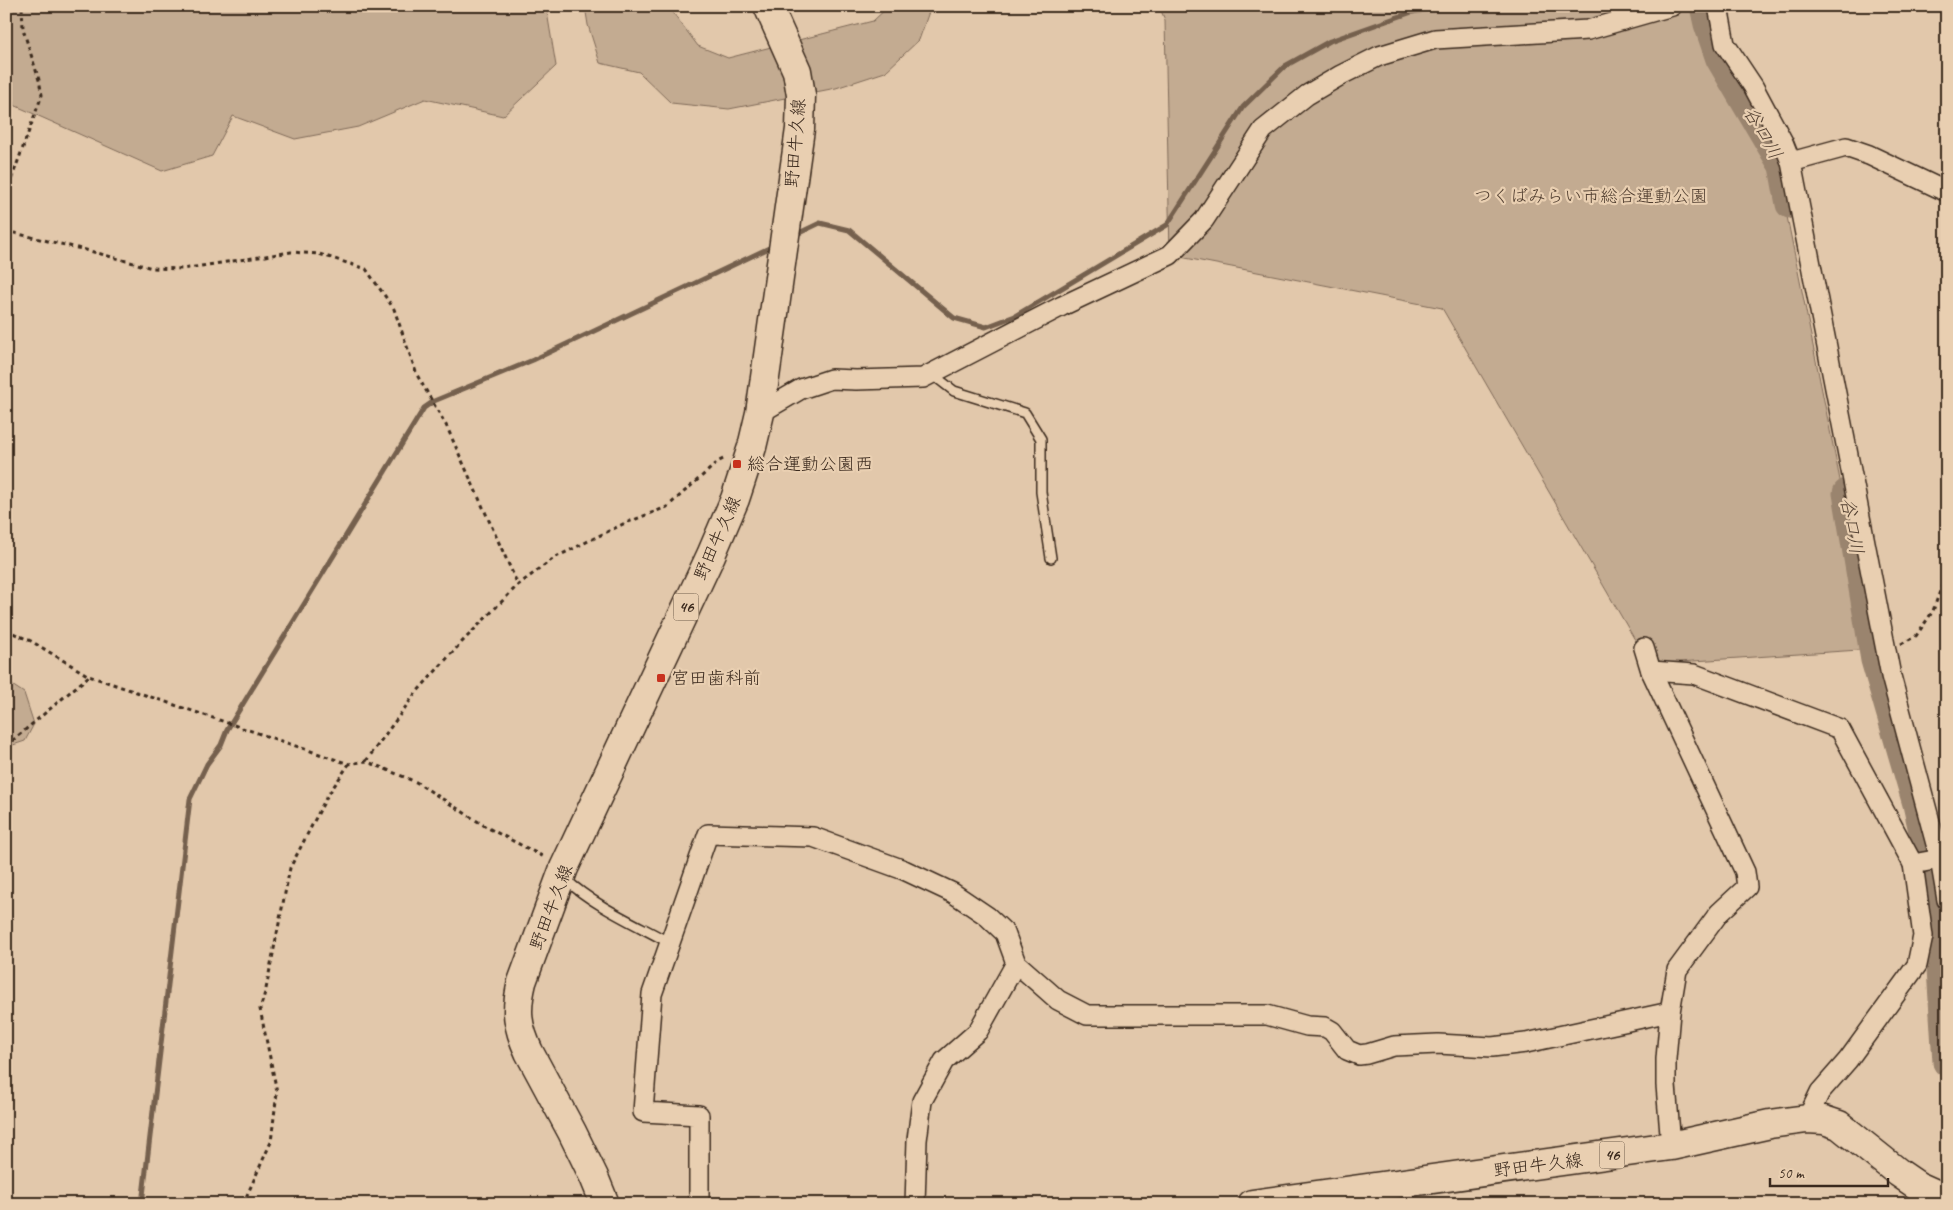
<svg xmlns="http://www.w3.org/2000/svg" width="1953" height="1210" font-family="Caveat,'Klee One',sans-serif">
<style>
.green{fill:#c3ab91;stroke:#7f6a58}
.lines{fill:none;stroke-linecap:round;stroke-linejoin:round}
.stream{stroke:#74604e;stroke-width:5}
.river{stroke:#9a846e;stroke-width:29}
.lane-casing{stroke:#3b2a1e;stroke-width:12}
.street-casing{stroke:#3b2a1e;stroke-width:22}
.primary-casing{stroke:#3b2a1e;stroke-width:31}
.path{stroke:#3b2a1e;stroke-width:3;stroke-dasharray:4 4;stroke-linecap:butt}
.lane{stroke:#e9cfb1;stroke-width:9}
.street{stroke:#e9cfb1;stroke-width:19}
.primary{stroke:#e9cfb1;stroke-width:28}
.poi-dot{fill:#c8321e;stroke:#e9cfb1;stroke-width:2}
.labels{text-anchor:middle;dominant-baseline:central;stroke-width:4.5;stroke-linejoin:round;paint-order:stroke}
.shield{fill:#e9cfb1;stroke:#6f5c4a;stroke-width:1}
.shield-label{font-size:16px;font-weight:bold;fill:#3b2a1e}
.street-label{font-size:18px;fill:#3b2a1e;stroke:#e9cfb1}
.park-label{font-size:18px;fill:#4f3d2f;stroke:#e9cfb1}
.poi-label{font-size:18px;fill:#3b2a1e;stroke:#e9cfb1;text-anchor:start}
.water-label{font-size:19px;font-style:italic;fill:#534032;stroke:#e9cfb1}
</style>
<rect width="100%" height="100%" fill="#e2c8ab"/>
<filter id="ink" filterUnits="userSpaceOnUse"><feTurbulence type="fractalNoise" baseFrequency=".02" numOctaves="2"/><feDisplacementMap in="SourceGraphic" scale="10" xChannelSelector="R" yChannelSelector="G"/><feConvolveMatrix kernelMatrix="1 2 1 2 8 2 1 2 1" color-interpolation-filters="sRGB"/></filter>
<g filter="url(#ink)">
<!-- green -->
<g class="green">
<polygon points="6,6 546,6 556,66 503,116 425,99 358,127 295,139 233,116 212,156 162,171 14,105 6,81"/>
<polygon points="585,6 668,6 698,46 728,58 873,21 889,6 931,6 919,40 885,72 836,88 729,109 671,103 639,72 600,63 588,25"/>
<polygon points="1159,6 1711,6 1769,127 1874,649 1649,664 1442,308 1170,255 1165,20"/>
<polygon points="6,681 24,693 34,724 25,741 13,745 6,740"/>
</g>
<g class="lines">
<!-- stream -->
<g class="stream">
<polyline points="797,234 820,223 849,230 954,318 986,327 1015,316 1167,225 1243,107 1285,66 1330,41 1412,12 1451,6"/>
<polyline points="142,1204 190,799 207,764 221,745 227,730 424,408 434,401 533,360 769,248"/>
</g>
<!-- river -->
<g class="river">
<polyline points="1704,6 1708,24 1720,59 1783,166 1790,204"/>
<polyline points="1847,493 1875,660 1917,804 1936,890 1947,1062"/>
</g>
<!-- lane casing -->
<g class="lane-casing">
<g id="lane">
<polyline points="932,374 954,391 1025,413 1041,439 1041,492 1051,558"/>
<path d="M565,879c31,28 69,44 105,64"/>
</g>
</g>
<!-- street casing -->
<g class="street-casing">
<g id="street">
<polyline points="1718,6 1725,44 1753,86 1783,142 1791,162 1891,676 1940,859 1947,900"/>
<polyline points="1791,162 1846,147 1869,155 1947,192"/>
<polyline points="760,413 801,389 831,379 856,380 923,378 1062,306 1170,255 1204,220 1263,130 1307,95 1341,75 1379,56 1435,39 1588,30 1672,6"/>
<polyline points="1644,648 1651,671 1745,872 1747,887 1719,913 1677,970 1670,1012 1666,1059 1666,1085 1671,1146"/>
<polyline points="1651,671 1694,674 1840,729 1913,864 1940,859"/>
<polyline points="1807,1119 1820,1092 1848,1060 1917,965 1923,936 1913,864"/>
<polyline points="699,1204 699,1115 643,1112 652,994 708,834 813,837 904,870 953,893 987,916 1005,933 1016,963 1058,1000 1087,1015 1267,1015 1307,1026 1325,1027 1332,1031 1347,1050 1359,1055 1367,1054 1394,1046 1438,1044 1492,1047 1526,1043 1670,1012"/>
<polyline points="915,1204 917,1140 922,1101 944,1061 978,1031 1016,963"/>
</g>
</g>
<!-- primary casing -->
<g class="primary-casing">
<g id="primary">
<path d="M605,1204l-11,-27 -22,-45 -43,-80c-12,-26 -14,-41 -7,-70l42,-114 147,-313 24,-56 17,-52 8,-34 40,-284 1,-34 -4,-24 -29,-65"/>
<polyline points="1252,1204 1671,1146 1770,1124 1807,1119 1824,1120 1839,1125 1899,1173 1918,1186 1947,1199"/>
</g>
</g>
<!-- path -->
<g class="path">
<polyline points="6,194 42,95 39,80 23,29 22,6"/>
<polyline points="6,231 90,251 152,268 182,269 291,252 319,254 366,269 394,309 417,375 446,425 518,585"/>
<polyline points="6,630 31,641 89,676 349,764 366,761 416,782 488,828 546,858"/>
<polyline points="1901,644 1916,636 1933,611 1947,571"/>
<polyline points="6,746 89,676"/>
<polyline points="366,761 415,694 460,644 518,585 554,558 623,524 667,507 719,461 726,458"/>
<polyline points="243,1204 271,1142 277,1092 260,1009 266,989 290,868 326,798 349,764"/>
</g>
<!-- lane -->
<use href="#lane" class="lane"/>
<!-- street -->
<use href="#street" class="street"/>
<!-- primary -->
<use href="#primary" class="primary"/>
</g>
</g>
<!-- markers -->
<g class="poi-dot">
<rect x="732" y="459" width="10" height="10" rx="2.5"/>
<rect x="656" y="673" width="10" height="10" rx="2.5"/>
</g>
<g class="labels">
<!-- shield labels -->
<g class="shield">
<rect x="673.5" y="593.5" width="25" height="27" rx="4"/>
<rect x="1599.5" y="1141.5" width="25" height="27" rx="4"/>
</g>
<g class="shield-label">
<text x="686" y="607">46</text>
<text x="1612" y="1155">46</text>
</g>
<!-- street labels -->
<g class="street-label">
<text transform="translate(795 143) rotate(-85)">野田牛久線</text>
<text transform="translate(717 538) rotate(-66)">野田牛久線</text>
<text transform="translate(551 907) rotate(-69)">野田牛久線</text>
<text transform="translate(1538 1165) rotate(-7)">野田牛久線</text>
</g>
<!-- park labels -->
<g class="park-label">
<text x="1591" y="196">つくばみらい市総合運動公園</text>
</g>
<!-- poi labels -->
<g class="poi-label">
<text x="747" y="464">総合運動公園西</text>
<text x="671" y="678">宮田歯科前</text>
</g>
<!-- water labels -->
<g class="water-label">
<text transform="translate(1763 133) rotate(60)">谷口川</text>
<text transform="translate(1852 526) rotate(80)">谷口川</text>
</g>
</g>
<!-- margin -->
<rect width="1953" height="1210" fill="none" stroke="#e9cfb1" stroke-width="25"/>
<rect x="12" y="12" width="1928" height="1185" fill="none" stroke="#3b2a1e" stroke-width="2" filter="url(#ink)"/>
<!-- scale -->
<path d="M1770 1178v8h118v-8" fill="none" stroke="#3b2a1e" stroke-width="2.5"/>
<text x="1778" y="1178" font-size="15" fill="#3b2a1e" stroke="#e9cfb1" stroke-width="4" paint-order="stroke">50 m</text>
</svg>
